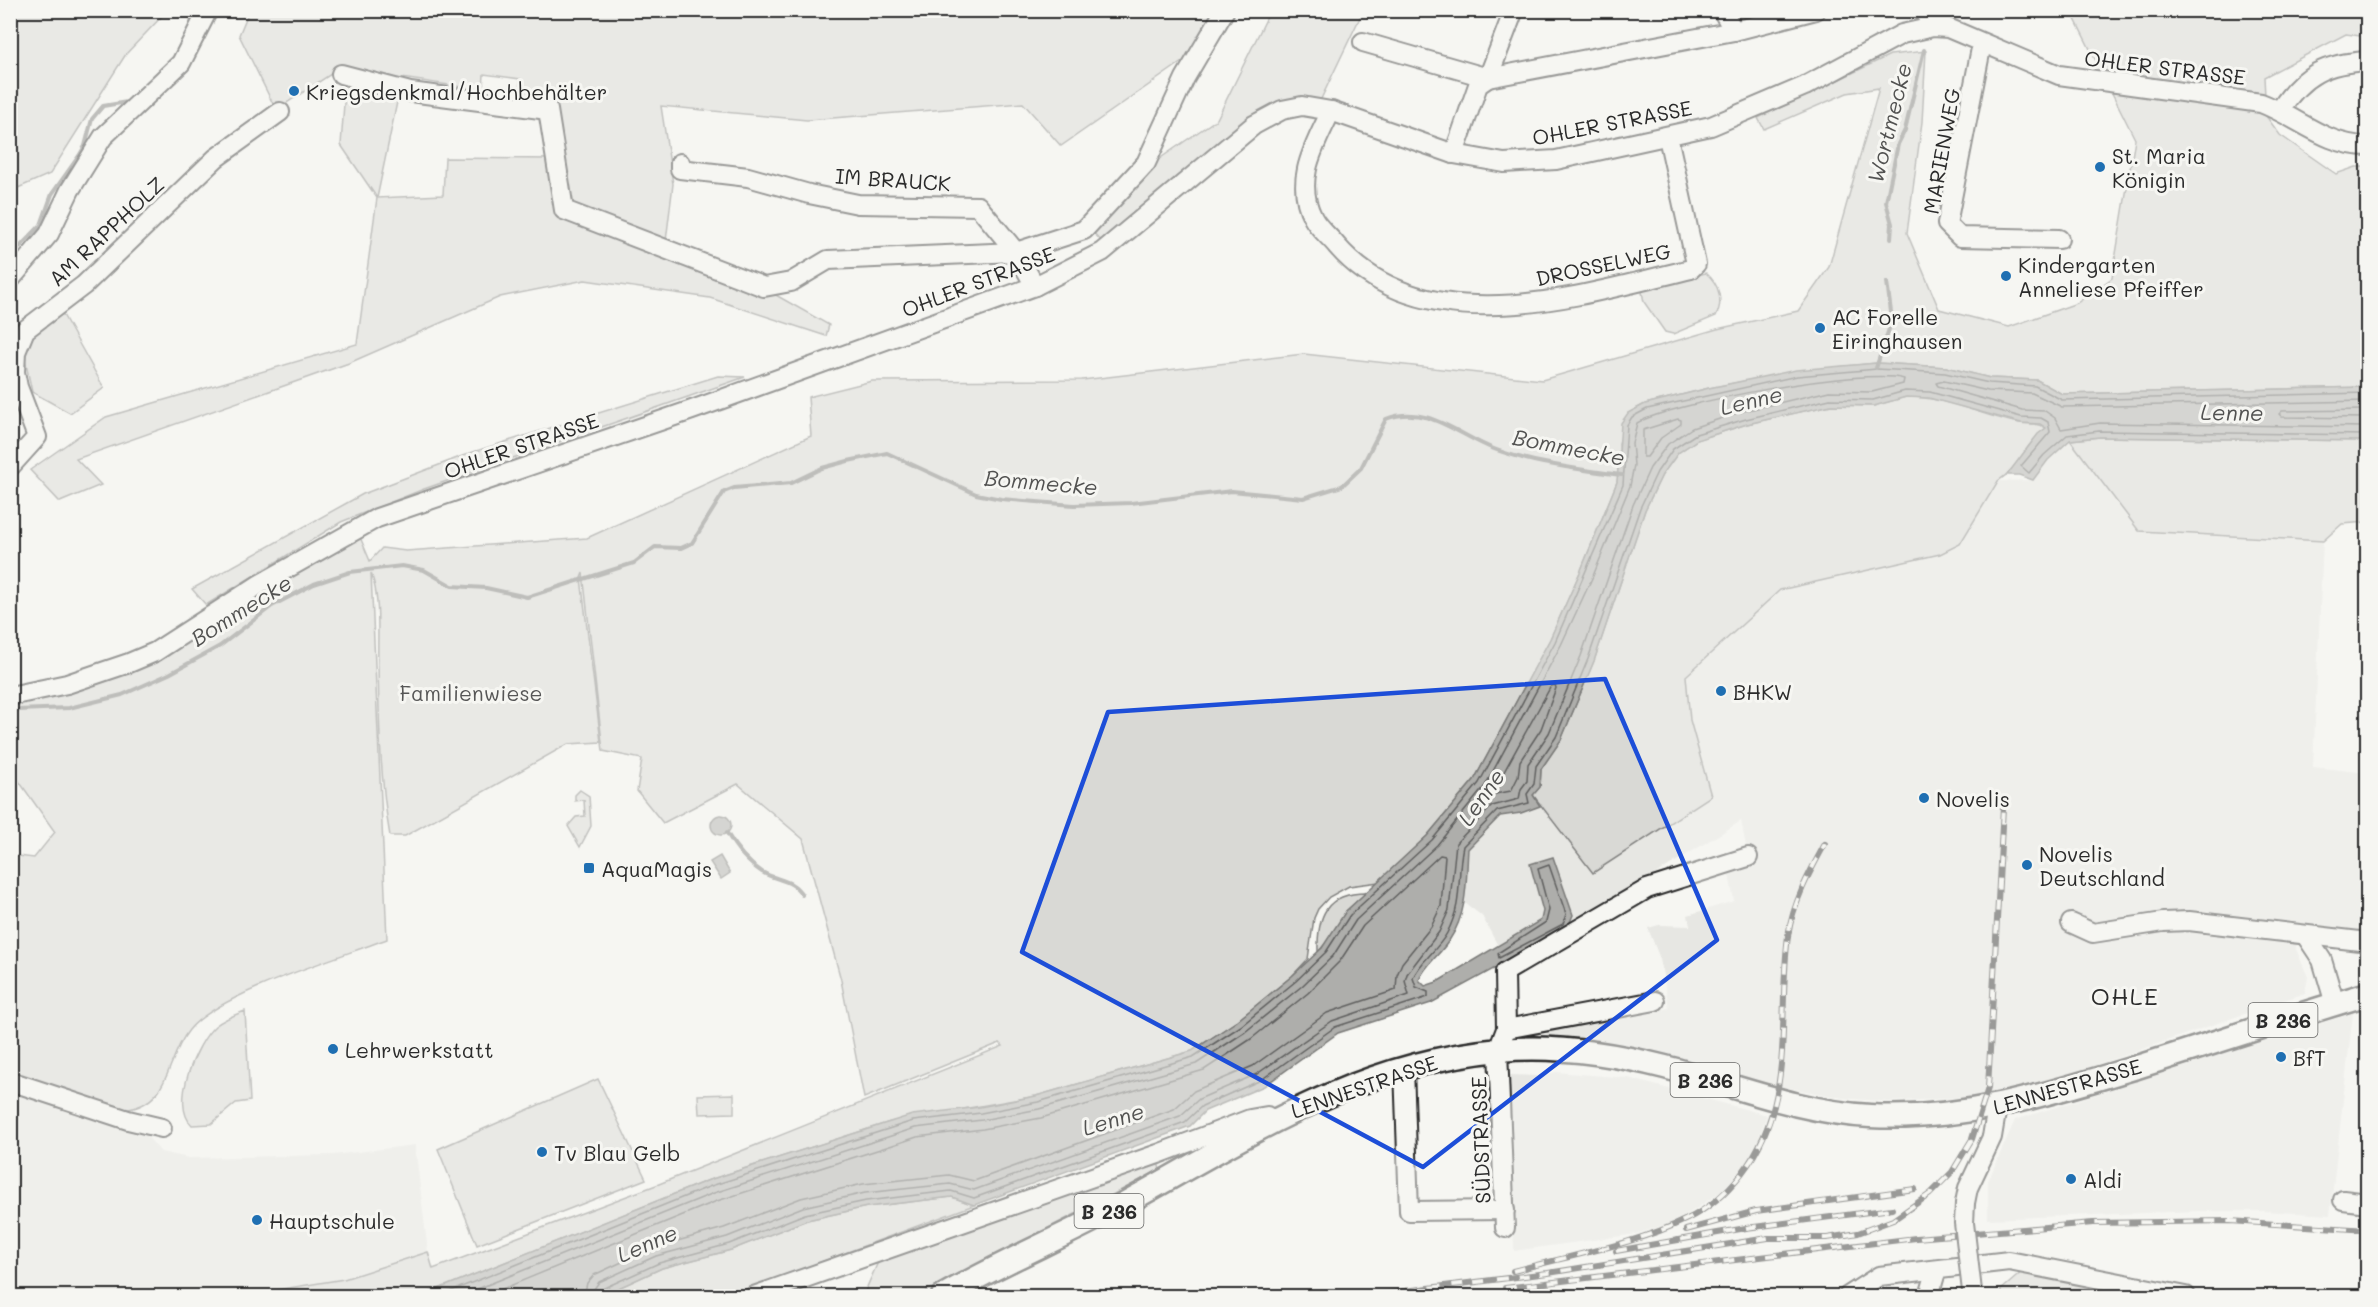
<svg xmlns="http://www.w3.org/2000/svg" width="2378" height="1307" font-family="Mali,sans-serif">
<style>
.built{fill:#e7e7e3}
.green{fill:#d9d9d5;stroke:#828280;stroke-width:1.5}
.water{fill:#aeaeab;stroke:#7a7a78;stroke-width:1.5}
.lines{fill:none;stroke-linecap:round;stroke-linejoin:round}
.shore{stroke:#5f5f5e;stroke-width:1.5}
.stream{stroke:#7a7a78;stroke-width:4}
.minor-casing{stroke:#2b2b2b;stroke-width:22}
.major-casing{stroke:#2b2b2b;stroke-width:27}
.minor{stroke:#f6f6f2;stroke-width:18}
.major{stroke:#f6f6f2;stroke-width:22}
.rail-casing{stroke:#2b2b2b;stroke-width:6}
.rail{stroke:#f6f6f2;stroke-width:4;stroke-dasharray:11;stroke-linecap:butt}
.minor-bridge-casing{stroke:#2b2b2b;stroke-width:22;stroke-linecap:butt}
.minor-bridge{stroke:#f6f6f2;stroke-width:18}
.marked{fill:none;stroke:#1d4ed8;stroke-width:4.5;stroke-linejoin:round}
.poi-dot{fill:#1f6fb2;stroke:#f6f6f2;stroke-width:2}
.labels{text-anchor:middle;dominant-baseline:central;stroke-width:6;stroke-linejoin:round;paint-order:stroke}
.shield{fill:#f6f6f2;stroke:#686867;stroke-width:1.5}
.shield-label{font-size:20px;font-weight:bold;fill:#2b2b2b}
.street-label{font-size:21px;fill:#2b2b2b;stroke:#f6f6f2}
.poi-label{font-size:21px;fill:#2b2b2b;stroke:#f6f6f2;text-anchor:start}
.park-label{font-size:21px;fill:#565656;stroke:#f6f6f2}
.water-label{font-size:22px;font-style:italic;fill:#525251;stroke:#f6f6f2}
.quarter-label{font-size:24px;letter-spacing:1.5px;fill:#2b2b2b;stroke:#f6f6f2}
</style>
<rect width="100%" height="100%" fill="#f6f6f2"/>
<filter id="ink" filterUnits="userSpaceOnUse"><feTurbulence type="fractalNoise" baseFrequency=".0167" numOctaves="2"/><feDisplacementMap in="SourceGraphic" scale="12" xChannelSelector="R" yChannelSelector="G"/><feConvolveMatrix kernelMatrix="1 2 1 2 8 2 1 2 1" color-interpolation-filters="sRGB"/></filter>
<g filter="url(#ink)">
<!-- built -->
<g class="built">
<polygon points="2070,440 2139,531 2323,541 2313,767 2367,773 2368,901 2364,931 2298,927 2296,949 2308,977 2305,993 2030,1088 1975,1097 1888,1102 1842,1098 1772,1085 1660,1055 1548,1036 1546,1031 1669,1008 1660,959 1648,928 1659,925 1690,926 1688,915 1734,901 1728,869 1749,862 1741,821 1567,929 1553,857 1530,864 1543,911 1541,920 1498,946 1482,916 1465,903 1468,849 1500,816 1515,815 1540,806 1593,872 1710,797 1690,720 1686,677 1779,590 1940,554 1960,544 1998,481 2033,480 2048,460"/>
<polygon points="2353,1013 2330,1215 2263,1211 2199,1211 1988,1219 1988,1181 2015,1120"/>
<polygon points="1556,1072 1628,1078 1767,1115 1758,1141 1745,1165 1722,1191 1690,1213 1667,1225 1636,1234 1514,1251 1509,1075 1538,1076"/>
<polygon points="11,1076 124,1110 161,1152 189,1158 333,1155 415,1145 428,1252 344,1279 240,1296 11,1296"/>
</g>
<!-- green -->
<g class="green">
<polygon points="11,10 167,11 126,54 50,174 11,191"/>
<polygon points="249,11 1218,11 1189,57 1061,146 1023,103 807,120 661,106 673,184 666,241 570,206 554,103 518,102 520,79 484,74 483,90 402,78 377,198 443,195 445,158 551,159 557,211 767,290 829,325 826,336 710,298 585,280 500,297 349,363 76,459 101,485 60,502 30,470 106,417 357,344 377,198 341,145 345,90 334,72 276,110 239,35"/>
<polygon points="1270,11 1363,11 1320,101 1300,101 1104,244 1091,230 1149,166 1217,119"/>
<path d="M2071,11h296v26l-21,-3 -82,43 2,39 14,19 56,39 20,-7h11v220l-305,7 -25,-14 -47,-2 -44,-11 -69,-4 -81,8 -87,17 -64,16 -17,9 -9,30 1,20 -3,19 -36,88 -31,69 -76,141 -47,56 -48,46 -30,4 -20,11 -11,12 -4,9 -6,41 -16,17 -55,45 -45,30 -156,45 -146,26 -181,58 -288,116h-181l104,-17 84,-27 5,17 226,-85 344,-138 -3,-3 -136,55 -23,-118 -38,-141 -65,-55 -75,39 -26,-32 5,-32 -39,-8 -20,-178 -2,5 20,164 -33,2 -163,92h-15c-10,-56 -11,-115 -12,-172 -1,-29 3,-64 -7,-91l16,366c-47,18 -170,55 -198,91 -25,31 -17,74 -65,80l-110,-33 -4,-16v-206l24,3 21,-26 -44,-62v-74l118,-33 231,-126 10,24 12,-13 24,3 181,-13 224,-102 -3,-39 64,-16 210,-1 222,-26 238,26 175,-51 81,-18 31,-44 50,-179 -32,5 -83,36 -6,-11 132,-63 36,-4 -4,71 -15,111 32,76 70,18 68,-24 35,-25 23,-139z"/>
<path d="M1706,273c13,11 18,28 10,43l-43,18 -8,-2 -21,-30 -3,-15z"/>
<polygon points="62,313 104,388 70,413 32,392 23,350 32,330"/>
<polygon points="718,376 745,377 424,489 341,522 206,605 192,589 363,494 473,452"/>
<path d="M1906,397c39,-1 75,19 113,26 10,2 18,-1 27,5 -20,14 -27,40 -48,53l-38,63 -20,10 -160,36 -94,86 4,44 21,76 -118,77 -60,-78 7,-8 1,-18 20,-29 33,-79 51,-151 17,-35 16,-22 19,-13 50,-16 84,-19 42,1z"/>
<polygon points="2100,437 2367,441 2367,522 2342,524 2323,541 2139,531 2070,440"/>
<polygon points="580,790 589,796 591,826 580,847 568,826 576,817 585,816 584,800 575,801 575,795"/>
<path d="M1366,893l-20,18 -14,25 -14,16c-1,-36 8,-59 48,-59z"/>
<path d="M245,1011l5,90 -14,2 -25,21 -19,1c-22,-20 4,-82 23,-99 9,-7 19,-11 30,-15z"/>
<polygon points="598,1079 646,1179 477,1245 438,1149"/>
<polygon points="734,1094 734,1113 699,1114 698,1095"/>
<polygon points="1157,1157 1160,1170 917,1296 863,1296 882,1253"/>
<polygon points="952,1197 974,1205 729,1296 601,1296 662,1268 731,1250 807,1220 867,1207"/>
<polygon points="2023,1271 2155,1296 2001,1296 2001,1290"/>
</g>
<!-- water -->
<g class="water">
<path d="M1877,363l69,4 44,11 47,2 25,14 305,-7v54l-267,-4 -30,3 -22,20 -15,20 -14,-5h-12l31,-41 8,-6 -6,-4 -19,-1 -92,-25 -23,-1 -32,9 -43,-1 -84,19 -50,16 -19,13 -16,22 -17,35 -51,151 -33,79 -20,29 -1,18 -7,8 7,11 -19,7 -21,3 -32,33c-2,31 0,63 -18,90 -9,15 -25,26 -31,41l6,6 12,-4 104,-62 2,-9 -13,-47 23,-7 20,58 -6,14 -136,74 -93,30 -74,53 -59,25 -15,15 -216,79 -22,-8 -85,10 -60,13 -76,30 -69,18 -61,28h-180l288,-116 181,-58 22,-7 68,-8 56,-11 156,-45 45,-30 55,-45 30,-28 24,-37 81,-75 47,-56 76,-141 31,-69 36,-88 4,-59 7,-10 17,-9 64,-16 87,-18z"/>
<circle cx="721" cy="825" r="10"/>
<polygon points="720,856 730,873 721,879 710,862"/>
</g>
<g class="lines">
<!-- shore -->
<g class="shore">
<polyline points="2368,401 2062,407 2032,393 1988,391 1944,381 1936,383 1938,386 2022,410 2045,411 2055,418 2061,429 2100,423 2368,427"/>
<polyline points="2368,410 2282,411 2279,414 2282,417 2368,418"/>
<polygon points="1678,419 1681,420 1681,424 1661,438 1647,457 1643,457 1643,430"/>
<polygon points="1555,685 1556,688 1541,729 1520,761 1518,777 1511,791 1495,794 1494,790 1551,686"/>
<polygon points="1549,865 1566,914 1563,924 1499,958 1498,953 1546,922 1549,910 1538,869"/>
<polyline points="439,1296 711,1186 913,1121 981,1113 1038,1102 1193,1057 1241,1026 1296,981 1326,952 1350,915 1432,840 1479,783 1555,642 1623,485 1627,425 1632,417 1647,409 1797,376 1877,369 1945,373 1989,383 2035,386 2062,400 2368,393"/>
<path d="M460,1296l254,-103 180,-58 21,-7 67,-8 57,-11 157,-45 49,-32 57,-46 31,-30 23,-36 81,-75 48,-59 76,-141 32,-69 37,-90 4,-21 -2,-22 5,-20c38,-21 228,-56 267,-44l-1,5 -31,8 -43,-1 -85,20 -52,17 -24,16 -18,24 -17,37 -52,151 -32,77 -21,31 -1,17 -6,8 -2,10 -27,7 -36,37 -7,67 -10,22 -32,42 -2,7 4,14 -77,26 -75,53 -58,25 -19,17 -206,74 -24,-6 -85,9 -62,14 -76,30 -71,19 -57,26 -5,7 -1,7"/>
<polyline points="485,1296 717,1201 896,1144 917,1137 983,1129 1041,1118 1204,1070 1251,1039 1308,993 1340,961 1363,926 1440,855 1445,856 1441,906 1431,927 1402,963 1397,975 1396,990 1327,1013 1253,1066 1194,1091 1174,1109 974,1181 949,1175 863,1184 801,1198 724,1228 652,1248 594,1275 587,1283 584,1296"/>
<path d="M600,1296l4,-8 55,-25 70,-19 76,-30 61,-13 85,-10 23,7 211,-76 17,-16 59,-26 74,-53 93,-30v-5l-12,-5 -3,-9c7,-17 25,-28 34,-45 17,-33 9,-53 16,-87l34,-35 32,-8 -2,-9 7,-10 2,-18 20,-29 32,-78 52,-151 17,-36 16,-23 23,-15 50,-15 84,-20 43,1 32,-9 25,1 91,25 20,1 7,4 2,10 -29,34 8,7 15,-18 23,-20 32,-4 269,4"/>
</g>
<!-- stream -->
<g class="stream">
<polyline points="191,28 192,10"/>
<polyline points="1891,238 1892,224 1886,202 1898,144 1905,130 1924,50"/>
<polyline points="10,257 41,225 52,194 79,156 85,146 92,119 103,106 127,102"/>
<polyline points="1876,368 1890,326 1891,312 1887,282"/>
<path d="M17,710l52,-2 53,-13 47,-21 51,-28 52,-40 42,-22 36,-12 52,-6 22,4 28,16 34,2 41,9 107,-34 21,-16 26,1 11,-5 32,-51 10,-4 57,-5 31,-15 26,-7 39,-8 89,41 25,5 73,6 57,-2 101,-12 71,7 39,-12 19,-18 25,-49c41,-16 73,17 108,30 10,4 21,7 32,10 31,8 64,12 96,16"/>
<path d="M727,833c8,14 21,30 35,39 15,9 31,7 40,23"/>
</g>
<!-- minor casing -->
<g class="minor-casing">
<g id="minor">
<polyline points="1722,10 1734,31"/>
<polyline points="1923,10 1933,27"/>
<polyline points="1363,42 1488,78 1734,31 1816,10"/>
<polyline points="1982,43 1947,224 1960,237 2059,239"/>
<polyline points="341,74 410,92 548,110 564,210 764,287 791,282 828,260 1016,252 1084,230 1146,163 1185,78 1225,10"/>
<path d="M2280,110c23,-36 46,-47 88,-49"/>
<path d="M1331,111c-16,34 -38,69 -18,107 5,10 17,19 24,28 87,100 245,49 354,23l5,-5 -28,-127"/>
<polyline points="1454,154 1478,85 1488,78 1514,10"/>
<polyline points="680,163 680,169 748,177 809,194 858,204 978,206 1016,252 1035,286"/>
<polyline points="10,280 49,234 70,190 103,137 181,63 208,10"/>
<polyline points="10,467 37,437 18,387 15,372 16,352 25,330 84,285 216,158 280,112"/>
<path d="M10,696l57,-12 62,-21 26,-11 105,-68 117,-66 315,-108 343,-124 67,-34 152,-127 28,-15 20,-4 29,5 123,43 50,9 52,-3 155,-34 94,-40 97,-52 31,-7 15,1 111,47 202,28c37,14 65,43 107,43"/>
<polyline points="2071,923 2093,933 2163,922 2189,921 2368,942"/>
<polyline points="2306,936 2322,960 2335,1004"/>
<polyline points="1506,1029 1655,1001"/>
<polyline points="1404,1068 1409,1211 1505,1210"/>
<polyline points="10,1081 128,1120 162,1128"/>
<polyline points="2343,1200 2368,1203"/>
<polyline points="1965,1203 1968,1188 1992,1137 1997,1107"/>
<polyline points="1505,1228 1498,1050 1506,1029 1505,972 1647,889 1748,857"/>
<polyline points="754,1296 1158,1154 1250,1119 1267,1116 1272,1120"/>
<polyline points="1848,1296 1879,1276 2009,1261 2186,1296"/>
<polyline points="1929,1296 1936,1272"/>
</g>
</g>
<!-- major casing -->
<g class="major-casing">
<path id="major" d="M943,1296c57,-33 118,-58 175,-89 124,-68 237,-144 382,-157 53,-5 114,4 165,17 69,18 134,45 205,49 94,5 179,-22 267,-49 77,-24 153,-50 231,-73"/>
</g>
<!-- minor -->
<use href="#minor" class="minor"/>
<!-- major -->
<use href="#major" class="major"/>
<!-- rail casing -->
<g class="rail-casing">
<g id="rail">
<polyline points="1686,1230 1756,1211 1915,1189"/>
<polyline points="1616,1251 1746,1228 1892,1209"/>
<path d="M1513,1271c55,-15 124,-27 174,-52 21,-10 41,-28 55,-46 55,-72 35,-154 46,-237 5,-33 21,-63 37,-92"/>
<polyline points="1505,1288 1916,1238 2093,1223 2230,1221 2368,1230"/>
<polyline points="1365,1296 1548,1273 1768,1238 1827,1238 1858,1233 1893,1220 1930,1194 1952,1172 1972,1139 1988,1088 2003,807"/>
</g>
</g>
<!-- rail -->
<use href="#rail" class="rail"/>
<!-- minor-bridge casing -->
<g class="minor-bridge-casing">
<polyline id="minor-bridge" points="1965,1203 1964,1223 1972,1291"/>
</g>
<!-- minor-bridge -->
<use href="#minor-bridge" class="minor-bridge"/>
</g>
</g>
<!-- marked area -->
<path d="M0 0H2378V1307H0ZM1605,679l112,261 -294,227 -401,-215 86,-240z" fill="#f6f6f2" fill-opacity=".55" fill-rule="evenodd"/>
<path class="marked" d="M1605,679l112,261 -294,227 -401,-215 86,-240z"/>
<!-- markers -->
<g class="poi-dot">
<circle cx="294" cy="91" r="6"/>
<circle cx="2100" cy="167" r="6"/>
<circle cx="2006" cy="276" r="6"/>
<circle cx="1820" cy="328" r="6"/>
<circle cx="1721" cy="691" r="6"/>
<circle cx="1924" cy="798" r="6"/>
<circle cx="2027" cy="865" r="6"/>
<rect x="583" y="862" width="12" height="12" rx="3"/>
<circle cx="333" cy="1049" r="6"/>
<circle cx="2281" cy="1057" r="6"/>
<circle cx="542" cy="1152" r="6"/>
<circle cx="2071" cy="1179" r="6"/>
<circle cx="257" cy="1220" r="6"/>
</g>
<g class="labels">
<!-- shield labels -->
<g class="shield">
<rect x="2248.5" y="1003" width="69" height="34" rx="4.5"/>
<rect x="1670.5" y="1063" width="69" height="34" rx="4.5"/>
<rect x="1074.5" y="1194" width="69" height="34" rx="4.5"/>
</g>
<g class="shield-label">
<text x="2283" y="1020">B 236</text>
<text x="1705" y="1080">B 236</text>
<text x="1109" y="1211">B 236</text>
</g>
<!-- street labels -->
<g class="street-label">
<text transform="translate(2165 67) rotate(7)">OHLER STRASSE</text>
<text transform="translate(1612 122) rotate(-11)">OHLER STRASSE</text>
<text transform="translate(1941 151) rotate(-80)">MARIENWEG</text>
<text transform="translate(893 179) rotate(4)">IM BRAUCK</text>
<text transform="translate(106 231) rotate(-43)">AM RAPPHOLZ</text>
<text transform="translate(1603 264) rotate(-12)">DROSSELWEG</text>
<text transform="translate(978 281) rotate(-21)">OHLER STRASSE</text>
<text transform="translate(521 445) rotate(-19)">OHLER STRASSE</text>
<text transform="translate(1364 1086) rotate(-19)">LENNESTRASSE</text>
<text transform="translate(2067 1086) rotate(-16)">LENNESTRASSE</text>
<text transform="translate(1480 1140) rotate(-92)">SÜDSTRASSE</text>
</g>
<!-- poi labels -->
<g class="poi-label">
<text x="306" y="91">Kriegsdenkmal/Hochbehälter</text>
<text x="2112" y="155">St. Maria<tspan x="2112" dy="24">Königin</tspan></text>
<text x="2018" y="264">Kindergarten<tspan x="2018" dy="24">Anneliese Pfeiffer</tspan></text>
<text x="1832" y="316">AC Forelle<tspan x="1832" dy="24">Eiringhausen</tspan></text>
<text x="1733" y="691">BHKW</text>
<text x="1936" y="798">Novelis</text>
<text x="2039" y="853">Novelis<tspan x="2039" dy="24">Deutschland</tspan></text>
<text x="601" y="868">AquaMagis</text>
<text x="345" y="1049">Lehrwerkstatt</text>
<text x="2293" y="1057">BfT</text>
<text x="554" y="1152">Tv Blau Gelb</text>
<text x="2083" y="1179">Aldi</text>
<text x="269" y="1220">Hauptschule</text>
</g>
<!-- park labels -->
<g class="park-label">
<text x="471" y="692">Familienwiese</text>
</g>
<!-- water labels -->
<g class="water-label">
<text transform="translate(1889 123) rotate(-76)">Wortmecke</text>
<text transform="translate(1751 400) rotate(-13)">Lenne</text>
<text transform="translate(2232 412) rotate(1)">Lenne</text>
<text transform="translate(1569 447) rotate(11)">Bommecke</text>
<text transform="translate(1041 482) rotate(5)">Bommecke</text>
<text transform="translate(241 610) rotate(-32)">Bommecke</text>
<text transform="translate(1481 797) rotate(-55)">Lenne</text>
<text transform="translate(1113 1119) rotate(-17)">Lenne</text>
<text transform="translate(647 1243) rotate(-23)">Lenne</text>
</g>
<!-- quarter labels -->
<g class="quarter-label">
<text x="2125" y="995">OHLE</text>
</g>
</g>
<!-- margin -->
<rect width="2378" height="1307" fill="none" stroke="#f6f6f2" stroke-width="36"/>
<rect x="18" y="18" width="2342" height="1271" fill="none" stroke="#2b2b2b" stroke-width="2" filter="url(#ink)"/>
</svg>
